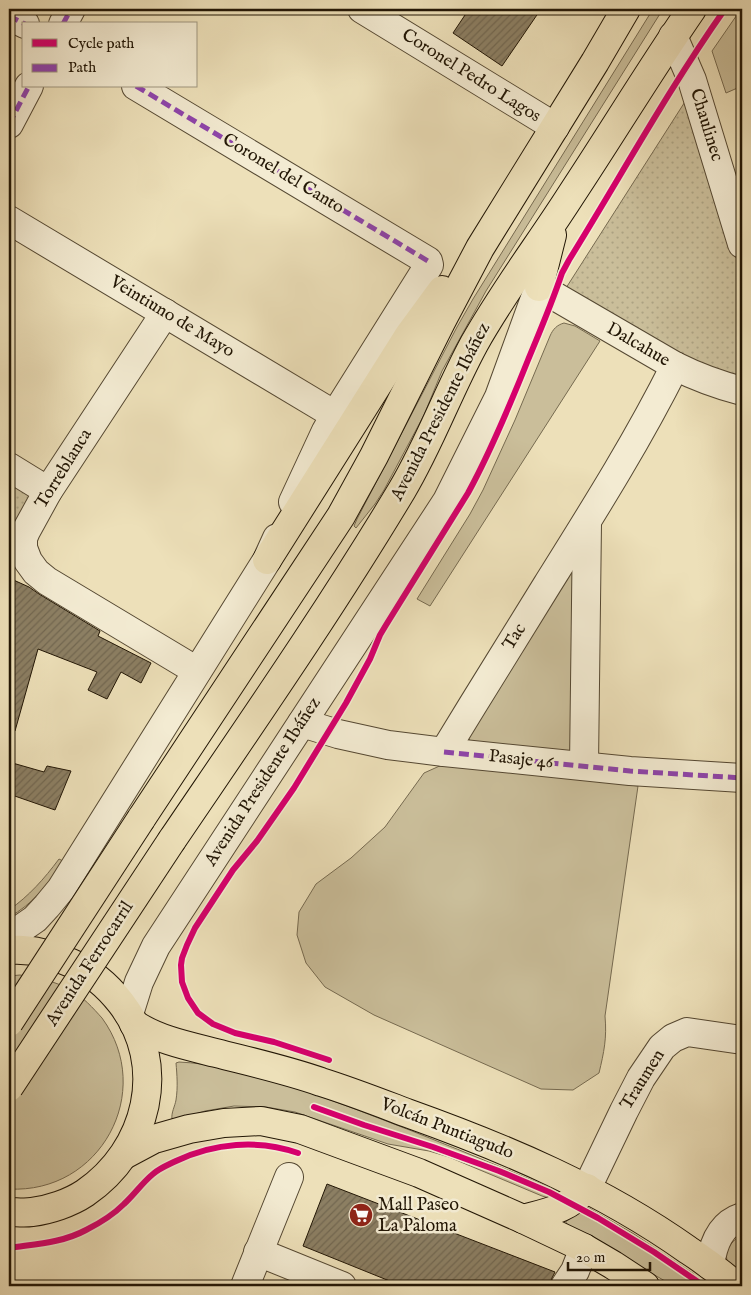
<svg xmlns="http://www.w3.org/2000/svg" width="751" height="1295" font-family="'IM FELL English',serif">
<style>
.grass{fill:#cabe9a;stroke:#766a50}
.park{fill:url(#park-dots);stroke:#766a50}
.building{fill:url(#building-hatch);stroke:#221605}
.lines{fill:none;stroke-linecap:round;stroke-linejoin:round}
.minor-casing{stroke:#554832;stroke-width:30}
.major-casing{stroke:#221605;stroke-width:30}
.minor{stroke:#f3ebd2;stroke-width:28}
.major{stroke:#ede0b9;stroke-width:28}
.major-bridge-casing{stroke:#221605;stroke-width:30;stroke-linecap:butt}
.major-bridge{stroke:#ede0b9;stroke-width:28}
.quiet{stroke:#8e44ad;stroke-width:5;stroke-dasharray:10 5;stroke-linecap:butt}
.cycleway-casing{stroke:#f3ebd2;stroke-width:9}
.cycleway{stroke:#d6006c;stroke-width:6}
.labels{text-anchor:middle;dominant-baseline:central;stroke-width:5;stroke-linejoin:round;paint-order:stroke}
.street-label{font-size:18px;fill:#221605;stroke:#f3ebd2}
.poi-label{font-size:18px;fill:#221605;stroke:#f3ebd2;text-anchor:start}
</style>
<defs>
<pattern id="park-dots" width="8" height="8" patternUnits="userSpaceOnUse" patternTransform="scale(1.25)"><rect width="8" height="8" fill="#cabe9a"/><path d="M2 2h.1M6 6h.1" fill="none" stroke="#ada383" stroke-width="1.8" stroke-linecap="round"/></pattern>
<pattern id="building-hatch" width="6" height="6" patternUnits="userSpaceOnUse" patternTransform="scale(1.25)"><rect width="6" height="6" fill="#8c7f63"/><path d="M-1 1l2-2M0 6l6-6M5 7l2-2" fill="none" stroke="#726750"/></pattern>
</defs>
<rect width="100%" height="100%" fill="#ede0b9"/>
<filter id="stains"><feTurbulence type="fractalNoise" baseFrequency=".004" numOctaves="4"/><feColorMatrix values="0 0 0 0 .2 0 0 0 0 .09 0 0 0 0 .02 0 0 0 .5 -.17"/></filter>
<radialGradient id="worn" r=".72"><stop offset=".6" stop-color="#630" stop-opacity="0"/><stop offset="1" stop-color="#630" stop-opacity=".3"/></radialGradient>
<!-- grass -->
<g class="grass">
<polygon points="653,9 663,9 486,291 442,371 424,415 384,490 375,504 356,528 354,526 357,519 457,327 473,299"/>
<polygon points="741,9 742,9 742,86 726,93 712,51"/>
<path d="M564,323l11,3 25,15 -170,265 -13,-7 53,-85 13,-24 32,-70 35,-84c3,-7 7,-11 14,-13z"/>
<polygon points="579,553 575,746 570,752 474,744 467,737"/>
<path d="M444,764l194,22 -33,230c2,22 -1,36 -6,57l-26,17 -32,-1 -167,-74 -49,-28 -19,-24 -9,-28 2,-23 17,-28 35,-26 34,-31 39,-54z"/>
<path d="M59,859l4,2c-13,22 -31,44 -54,56v-7c20,-14 35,-31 50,-51z"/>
<path d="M20,975c18,3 35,6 51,15 12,7 22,18 31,28 54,74 -2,176 -93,171v-213z"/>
<path d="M179,1062c60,3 119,26 176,47 69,26 137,54 205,83l1,3 -9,4 -10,-3 -93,-39 -20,-6 -41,-7 -93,-32 -29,-5 -32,-1 -29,5 -26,8h-7c-1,-6 3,-13 4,-19 2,-13 1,-25 0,-37z"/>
<polygon points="589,1208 634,1234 694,1274 698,1286 671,1286 665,1281 571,1227 566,1223 566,1218"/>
<path d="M742,1235v40l-15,-13 -1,-11c4,-6 9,-13 16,-16z"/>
</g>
<!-- park -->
<g class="park">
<polygon points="688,97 742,277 742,378 738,378 683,357 566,288"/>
<polygon points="9,477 30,495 13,559 9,568"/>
</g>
<!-- building -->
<g class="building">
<polygon points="469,9 541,9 502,66 453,33"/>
<polygon points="9,578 29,587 39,594 100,631 98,636 151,663 141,683 121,672 107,699 88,690 97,672 38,649 15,731 9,730"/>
<polygon points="9,762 44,772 47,766 71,771 55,810 9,794"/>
<polygon points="327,1184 555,1272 552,1278 550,1286 402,1286 303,1246"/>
</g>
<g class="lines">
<!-- minor casing -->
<g class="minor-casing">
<g id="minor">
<polyline points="362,9 555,127"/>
<polyline points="9,16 25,24"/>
<polyline points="63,24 71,9"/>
<polyline points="673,36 692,80 742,244"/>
<polyline points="136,86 428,261 429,265 335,415 326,431 293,502"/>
<polyline points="9,124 29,86"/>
<polyline points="9,220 335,415"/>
<polyline points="165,313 48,491 26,531 23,538 23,548 28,561 36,572 47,581 197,671"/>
<polyline points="9,467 48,491"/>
<polyline points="302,723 338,734 388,745 444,752 630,771 742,778"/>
<path d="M444,752c34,-56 69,-112 103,-167 45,-72 90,-143 128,-219"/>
<polyline points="584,766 587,522"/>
<polyline points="9,937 35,919 47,906 61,889 267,560 277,538"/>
<path d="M129,1014l10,-32 17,-36 291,-445 52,-104 40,-110 136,79c22,11 44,19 67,25"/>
<polyline points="587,1188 624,1111 641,1078 662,1047 673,1038 687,1032 742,1040"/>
<polyline points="258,1252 342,1286"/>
<path d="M710,1265c3,-21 10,-41 32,-48"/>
<polyline points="245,1286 289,1177"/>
<polyline points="565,1286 575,1271 584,1248"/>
</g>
</g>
<!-- major casing -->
<g class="major-casing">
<g id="major">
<polyline points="539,287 552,235"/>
<polyline points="267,560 409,335 442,290"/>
<polyline points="141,819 341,516 374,456 441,322 480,248 595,62 626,9"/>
<path d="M172,840c78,-115 158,-230 230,-350 28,-47 46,-98 72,-146 29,-52 65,-99 97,-149 41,-62 79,-125 121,-186"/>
<path d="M9,950c22,-2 42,4 62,13 21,9 36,22 50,40 48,62 27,147 -36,190 -15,10 -36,17 -53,19 -8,1 -16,0 -23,0"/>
<path d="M134,1024c24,16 54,22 82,29 35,9 71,17 105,29 29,9 57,20 86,31 98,35 195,76 281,137 17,11 33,23 48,36"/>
<polyline points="124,1155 154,1139 189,1129 224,1123 261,1121 300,1129 419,1173 523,1219 584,1248 613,1265 645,1286"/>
<path d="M523,1219c26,-7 45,-10 64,-31"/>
</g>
</g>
<!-- minor -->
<use href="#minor" class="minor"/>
<!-- major -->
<use href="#major" class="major"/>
<!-- major-bridge casing -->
<g class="major-bridge-casing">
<g id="major-bridge">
<polyline points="9,1022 141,819"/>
<polyline points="9,1087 172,840"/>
</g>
</g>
<!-- major-bridge -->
<use href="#major-bridge" class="major-bridge"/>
<!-- quiet -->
<g class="quiet">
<polyline points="9,16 25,24"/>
<polyline points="63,24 71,9"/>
<polyline points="136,86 428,261 429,263"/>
<polyline points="9,124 29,86"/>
<polyline points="444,752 630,771 742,778"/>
</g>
<!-- cycleway casing -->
<g class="cycleway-casing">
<g id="cycleway">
<path d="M329,1060l-55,-18 -39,-9 -22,-9 -15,-11 -10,-15 -6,-16 -1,-17 1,-7 5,-13 8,-17 38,-58 24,-29 37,-53 52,-85 24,-44 10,-24 6,-10 82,-132c23,-42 42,-88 60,-133 12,-29 24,-57 34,-87l7,-13c52,-84 99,-170 156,-251"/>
<polyline points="314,1107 364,1125 433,1147 499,1171 549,1192 598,1218 654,1252 704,1286"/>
<path d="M9,1248c26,-4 53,-5 77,-18 14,-7 27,-15 38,-26 10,-9 18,-21 29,-30 7,-6 15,-9 23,-13 38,-18 82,-22 122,-8"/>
</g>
</g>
<!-- cycleway -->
<use href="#cycleway" class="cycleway"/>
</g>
<!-- icons -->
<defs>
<g id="supermarket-disc" transform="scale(1.25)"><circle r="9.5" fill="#8f2418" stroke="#f3ebd2"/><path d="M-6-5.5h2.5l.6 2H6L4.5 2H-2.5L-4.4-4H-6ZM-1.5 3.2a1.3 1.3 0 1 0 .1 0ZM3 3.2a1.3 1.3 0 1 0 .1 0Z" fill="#fff"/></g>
</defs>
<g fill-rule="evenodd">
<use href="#supermarket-disc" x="361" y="1215"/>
</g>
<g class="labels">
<!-- street labels -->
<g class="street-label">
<text transform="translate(471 76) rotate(32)">Coronel Pedro Lagos</text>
<text transform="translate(706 125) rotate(73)">Chaulinec</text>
<text transform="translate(283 174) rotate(31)">Coronel del Canto</text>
<text transform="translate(172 317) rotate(31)">Veintiuno de Mayo</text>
<text transform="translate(638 345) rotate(30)">Dalcahue</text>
<text transform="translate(441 412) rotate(-63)">Avenida Presidente Ibáñez</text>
<text transform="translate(64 469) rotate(-58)">Torreblanca</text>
<text transform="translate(515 637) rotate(-58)">Tac</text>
<text transform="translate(521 760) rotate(6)">Pasaje 46</text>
<text transform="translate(263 782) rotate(-57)">Avenida Presidente Ibáñez</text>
<text transform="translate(90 964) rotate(-57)">Avenida Ferrocarril</text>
<text transform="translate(643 1080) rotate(-58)">Traumen</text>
<text transform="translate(447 1129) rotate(21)">Volcán Puntiagudo</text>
</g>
<!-- poi labels -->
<g class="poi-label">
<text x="378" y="1205">Mall Paseo<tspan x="378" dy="21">La Paloma</tspan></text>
</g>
</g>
<!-- margin -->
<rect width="751" height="1295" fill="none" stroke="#ede0b9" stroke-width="30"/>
<rect x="10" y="10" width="731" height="1275" fill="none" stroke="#221605" stroke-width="2.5"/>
<rect x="15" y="15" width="721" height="1265" fill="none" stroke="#221605"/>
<!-- legend -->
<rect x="22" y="22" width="175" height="65" fill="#f3ebd2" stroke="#9f9680"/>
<rect x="32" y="39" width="25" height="8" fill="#d6006c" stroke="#9f9680"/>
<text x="68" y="48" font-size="15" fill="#221605">Cycle path</text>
<rect x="32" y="64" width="25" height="8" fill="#8e44ad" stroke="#9f9680"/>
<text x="68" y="72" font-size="15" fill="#221605">Path</text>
<!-- scale -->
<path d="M568 1262v8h82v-8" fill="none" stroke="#221605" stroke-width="2.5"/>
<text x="576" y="1262" font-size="15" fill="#221605" stroke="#f3ebd2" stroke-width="4" paint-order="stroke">20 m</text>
<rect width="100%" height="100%" filter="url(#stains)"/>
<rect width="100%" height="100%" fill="url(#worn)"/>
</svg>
